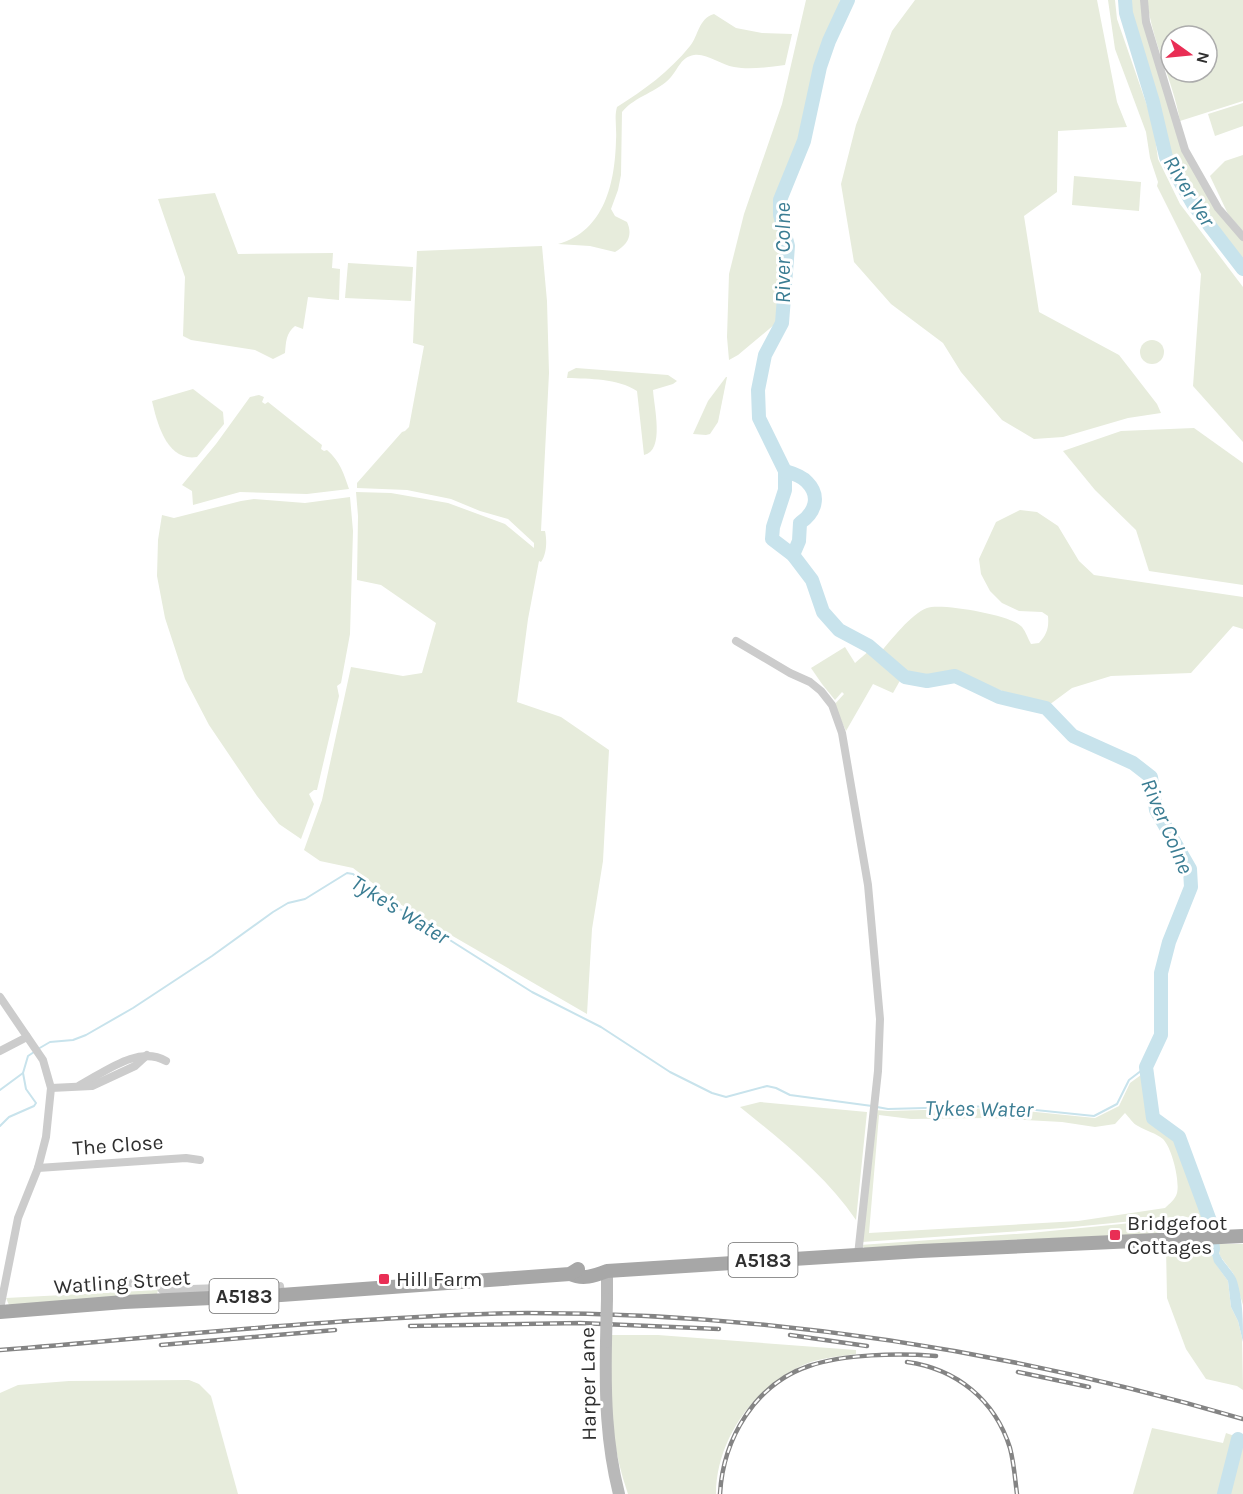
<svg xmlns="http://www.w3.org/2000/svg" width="1243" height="1494" font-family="Karla,sans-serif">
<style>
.green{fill:#e7ecdc;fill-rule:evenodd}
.water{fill:#c8e3ec}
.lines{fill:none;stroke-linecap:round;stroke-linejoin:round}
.stream{stroke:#c8e3ec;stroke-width:2}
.river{stroke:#c8e3ec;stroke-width:14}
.street{stroke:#ccc;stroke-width:8}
.secondary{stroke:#b9b9b9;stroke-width:12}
.primary{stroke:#a7a7a7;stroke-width:14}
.rail-casing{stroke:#848484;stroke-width:4.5}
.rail{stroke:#fff;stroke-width:2;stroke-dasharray:7;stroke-linecap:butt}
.secondary-bridge{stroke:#b9b9b9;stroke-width:12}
.poi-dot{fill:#e92e55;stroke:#fff;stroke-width:2}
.labels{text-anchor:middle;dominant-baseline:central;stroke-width:6;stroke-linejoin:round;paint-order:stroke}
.shield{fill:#fff;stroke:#6d6d6d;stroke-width:1.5}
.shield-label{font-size:20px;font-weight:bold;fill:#2f2f2f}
.street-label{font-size:21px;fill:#2f2f2f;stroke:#fff}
.poi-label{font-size:21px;fill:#2f2f2f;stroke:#fff;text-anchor:start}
.water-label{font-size:22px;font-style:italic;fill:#3b7d93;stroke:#fff}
</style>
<rect width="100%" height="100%" fill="#fff"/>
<!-- green -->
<g class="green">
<polygon points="806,0 840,0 835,22 821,55 800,141 780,191 778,203 779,221 785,245 781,319 738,355 729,360 727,337 729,274 744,214 782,104"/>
<polygon points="915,0 1097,0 1117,102 1127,127 1058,131 1057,192 1024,216 1039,312 1119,355 1157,404 1161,413 1128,418 1063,437 1034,439 1002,420 961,372 943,343 891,304 854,262 841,184 856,125 892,31"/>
<polygon points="1108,0 1115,0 1117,19 1153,123 1158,159 1180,204 1243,287 1243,442 1193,386 1201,274 1157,186 1158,182 1150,158 1146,132 1115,49"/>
<polygon points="1127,0 1142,0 1184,151 1243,241 1243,262 1220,235 1183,184 1170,158 1156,104 1128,13"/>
<path d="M1147,0h96v101l-63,20c-7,-41 -28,-79 -33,-121zM1171,36h36v36h-36z"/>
<path d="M714,14l22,14 26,5 30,1 -7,31c-17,2 -35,5 -51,2 -13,-2 -27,-14 -40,-12 -13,2 -15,13 -23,22 -13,15 -36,19 -49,35l-1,63 -3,15 -7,19 4,7 12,6c6,13 1,23 -12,30l-25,-6 -32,-2c47,-13 57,-62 58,-104 1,-11 -2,-23 1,-33 27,-17 52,-35 73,-61 9,-11 8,-27 24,-32z"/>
<polygon points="1243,103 1243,126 1215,136 1208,114"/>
<polygon points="1243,155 1243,231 1228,214 1210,176 1225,161"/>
<polygon points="1074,176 1141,182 1139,211 1072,205"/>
<path d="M215,193l23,61 95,-1 -1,15 8,1 -1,31 -31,-3 -5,32 -8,-3c-9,7 -9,16 -10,27l-12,6 -18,-9 -64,-10 -8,-4 2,-59 -27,-78z"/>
<path d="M542,246l5,55 2,72 -8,158h4c2,9 2,23 -4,31l-2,-1 -11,58 -11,83 44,15 48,33 -6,111 -11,68 -5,85 -143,-83 -44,-27 -47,-36 -33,-7 -16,-11 18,-50 29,-133 52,9 19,-3 14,-50 -55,-38 -24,-5 1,-64 -2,-24 35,1 57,10 57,21 29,24v-5l-26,-24 -28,-8 -29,-12 -44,-9 -50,-2v-5l45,-51 3,-1 4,-4 15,-81 -11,-3 4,-92z"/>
<polygon points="348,263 413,267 411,301 345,298"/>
<circle cx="1152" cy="352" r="12"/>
<path d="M576,368l92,7 9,6 -4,3 -20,6c1,17 12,61 -9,65l-7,-64c-20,-13 -47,-12 -70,-13l1,-6z"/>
<polygon points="726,377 727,377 718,422 710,434 706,435 693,434 708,401"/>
<path d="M193,389l30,23 1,12 -27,33c-30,5 -40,-34 -45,-56z"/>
<path d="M259,395l5,2 -2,5 3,2 3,-2 54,43 -1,4 3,2 3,-1c13,11 17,24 22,39l-42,5 -67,-2 -47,13 -1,-14 -10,-6 34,-41 34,-47z"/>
<polygon points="1194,428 1243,463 1243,585 1149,571 1136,530 1095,490 1063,451 1121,431"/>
<polygon points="350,497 353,531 350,634 341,683 337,686 339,696 317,790 314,790 309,794 314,804 301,839 279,824 257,796 209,725 185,679 165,618 157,576 158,540 162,515 174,518 241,501 254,499 305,503"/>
<path d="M1020,510l17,2 21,14 21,35 15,14 149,22v32l-10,-3 -42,47 -80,3 -39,12 -23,17 -29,-7 -63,-25 -27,5 -25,-3 -25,-22c11,-13 31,-39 47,-45 14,-5 85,7 95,19 4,5 6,12 9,17l8,-1c8,-9 10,-15 9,-27l-6,-4 -23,-1 -17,-8 -12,-12 -9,-17 -2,-15 17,-37z"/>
<polygon points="845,647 855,663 870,650 902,677 893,693 873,684 846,731 834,705 844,694 842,692 835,700 822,684 811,668"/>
<path d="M1145,1072l7,48 27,19 28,84 -24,-7 -120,12 -201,14 13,-132 13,1 108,-3 99,10 24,-12 11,-23zM1125,1113c4,4 8,11 13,13 8,5 18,7 25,13 9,9 17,42 14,54 -2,7 -7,10 -12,15l-87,13 -209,12 10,-118 32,4 78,-1 73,4 33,5 20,-3z"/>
<path d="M760,1102l107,10 -11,108c-30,-44 -74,-79 -116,-113z"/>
<polygon points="1182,1218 1193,1221 1202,1226 1204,1233 1009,1240 865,1248 860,1245 1030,1233"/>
<polygon points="1209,1244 1211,1253 1218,1267 1228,1281 1231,1307 1238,1321 1242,1338 1243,1390 1237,1386 1206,1379 1186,1349 1167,1298 1166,1247"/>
<polygon points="1217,1244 1243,1244 1243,1305 1233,1273 1220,1256"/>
<polygon points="158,1290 157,1294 9,1305 6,1298"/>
<path d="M611,1335h47l198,15v4c-20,3 -41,4 -59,14 -46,23 -81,74 -81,126h-88c-19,-54 -19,-103 -17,-159z"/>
<polygon points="189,1380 199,1384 211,1396 238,1494 0,1494 0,1393 18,1385 69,1381"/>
<polygon points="1152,1428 1223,1443 1226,1433 1243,1439 1243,1494 1133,1494"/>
</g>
<!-- water -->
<path class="water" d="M1209,1244h8c1,17 15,23 20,37 6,20 6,40 6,61l-5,-21 -7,-14 -3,-26 -14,-19z"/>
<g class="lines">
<!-- stream -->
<g class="stream">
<polyline points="38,1049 50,1042 73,1040 86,1035 133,1008 212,956 273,912 288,903 305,899 347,873 353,874 394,907 404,911 532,992 601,1027 670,1072 712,1093 726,1097 767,1086 776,1088 790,1095 872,1106"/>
<polyline points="0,1090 23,1073 28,1056 34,1052"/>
<polyline points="877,1107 888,1109 997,1106 1094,1116 1117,1104 1129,1080 1146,1067"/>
<polyline points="0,1126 9,1117 34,1106 36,1103 26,1089 23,1073"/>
</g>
<!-- river -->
<g class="river">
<polyline points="848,0 829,41 820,67 804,141 780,200 780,215 788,246 782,323 765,355 758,390 759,418 785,471 785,490 773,527 772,539 793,555 812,580 823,612 839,630 869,646 905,677 927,681 955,676 999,697 1046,708 1073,736 1133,763 1151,777 1156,810 1190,869 1191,887 1169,942 1161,973 1161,1035 1146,1067 1153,1118 1179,1137 1210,1221 1213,1249"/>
<polyline points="1125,0 1126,13 1153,102 1166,157 1193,204 1243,269"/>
<path d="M785,471c7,2 17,5 22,11 14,14 8,31 -7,41l-1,18 -6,14"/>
<polyline points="1224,1494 1238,1439"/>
</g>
<!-- street -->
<g class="street">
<polyline points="1144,0 1146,22 1185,150 1218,208 1243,237"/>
<polyline points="736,641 790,673 810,682 821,691 832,705 842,733 868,885 880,1019 878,1071 858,1255"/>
<polyline points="0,997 43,1060 51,1088 46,1137 38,1168 18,1218 0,1309"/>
<polyline points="0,1051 27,1037"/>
<path d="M80,1085c25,-13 58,-40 86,-24"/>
<polyline points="51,1088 92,1086 135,1066 147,1055"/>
<polyline points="38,1168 186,1158 200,1160"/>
<polyline points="63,1287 153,1282 159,1285 162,1290 280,1286 281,1295"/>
</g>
<!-- secondary -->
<g class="secondary">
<polyline points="607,1271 607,1299"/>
<path d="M606,1342c-1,52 0,101 13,152"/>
</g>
<!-- primary -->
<g class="primary">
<path d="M570,1274c13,6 24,2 37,-3l313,-20 323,-15"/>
<polyline points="0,1312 124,1302 281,1295 570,1274 578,1269"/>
</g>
<!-- rail casing -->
<g class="rail-casing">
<g id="rail">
<polyline points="410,1326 580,1323 719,1329"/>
<polyline points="790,1335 867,1346"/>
<polyline points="161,1345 335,1330"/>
<path d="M0,1350c128,-10 255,-24 383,-31 49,-3 97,-6 145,-6 242,0 483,38 715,106"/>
<path d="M907,1362c50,7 88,38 103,86 4,15 5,31 7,46"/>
<polyline points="1018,1372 1089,1387"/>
<path d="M720,1494c3,-55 35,-110 89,-128 35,-12 89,-13 127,-10"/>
</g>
</g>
<!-- rail -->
<use href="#rail" class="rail"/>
<!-- secondary-bridge -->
<polyline class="secondary-bridge" points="606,1342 607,1299"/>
</g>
<!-- markers -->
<g class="poi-dot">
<rect x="1109" y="1229" width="12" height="12" rx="3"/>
<rect x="378" y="1273" width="12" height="12" rx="3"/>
</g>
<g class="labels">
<!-- shield labels -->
<g class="shield">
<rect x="728.5" y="1243" width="69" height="34" rx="4.5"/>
<rect x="209.5" y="1279" width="69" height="34" rx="4.5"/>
</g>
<g class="shield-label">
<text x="763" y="1260">A5183</text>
<text x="244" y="1296">A5183</text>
</g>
<!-- street labels -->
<g class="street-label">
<text transform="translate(118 1145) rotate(-4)">The Close</text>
<text transform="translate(122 1282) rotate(-4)">Watling Street</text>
<text transform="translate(588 1384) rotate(-91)">Harper Lane</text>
</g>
<!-- poi labels -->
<g class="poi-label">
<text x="1127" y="1223">Bridgefoot<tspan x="1127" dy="24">Cottages</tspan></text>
<text x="396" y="1279">Hill Farm</text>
</g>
<!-- water labels -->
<g class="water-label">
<text transform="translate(1189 191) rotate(59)">River Ver</text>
<text transform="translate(783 253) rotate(-90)">River Colne</text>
<text transform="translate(1167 826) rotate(67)">River Colne</text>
<text transform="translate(400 910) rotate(32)">Tyke's Water</text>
<text transform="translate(979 1109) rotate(1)">Tykes Water</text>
</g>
</g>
<!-- north arrow -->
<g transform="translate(1189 54) rotate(105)"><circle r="28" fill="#ffffff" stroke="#acacac" stroke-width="1.5"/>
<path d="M0-4.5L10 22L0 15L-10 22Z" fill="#e92e55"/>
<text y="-9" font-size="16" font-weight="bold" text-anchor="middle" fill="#2f2f2f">N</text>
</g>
</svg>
